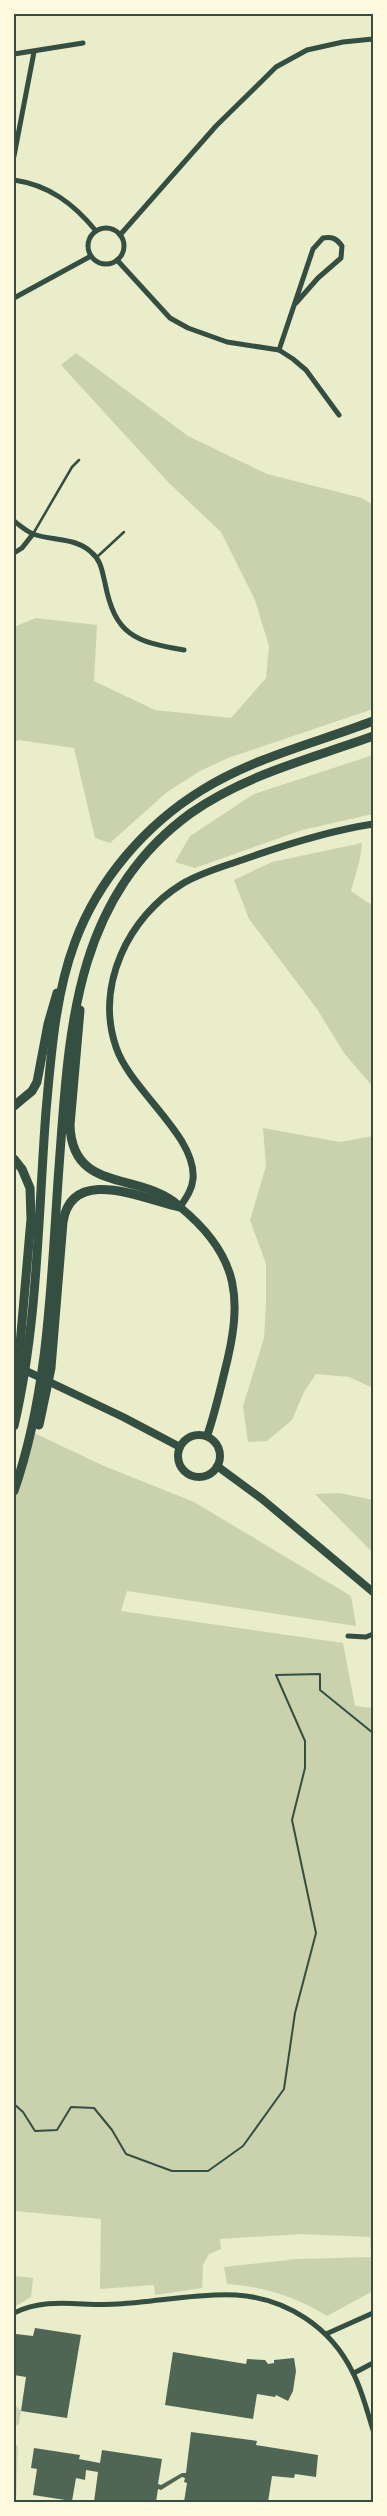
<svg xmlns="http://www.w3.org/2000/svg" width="387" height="2516" font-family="'DejaVu Sans',sans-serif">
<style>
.green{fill:#cad2ad}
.building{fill:#4f6655}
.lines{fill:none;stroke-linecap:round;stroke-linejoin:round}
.path{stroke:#344e41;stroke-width:2}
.service{stroke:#344e41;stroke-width:2.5}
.minor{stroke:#344e41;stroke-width:5}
.tertiary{stroke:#344e41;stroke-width:7}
.secondary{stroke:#344e41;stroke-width:8}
.trunk{stroke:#344e41;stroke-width:9}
.neatline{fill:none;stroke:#344e41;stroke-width:2}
</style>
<rect width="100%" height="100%" fill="#e9edc9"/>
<!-- green -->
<g class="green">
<polygon points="76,353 188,436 267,474 362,498 373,505 373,709 228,758 200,771 167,792 110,843 95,838 74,748 18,740 14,744 14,627 36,618 97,625 94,681 155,710 231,718 266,678 269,646 255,600 221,532 168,482 61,365"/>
<polygon points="373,755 373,814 302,830 195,868 175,862 190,836 254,794"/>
<polygon points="362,843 360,859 351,891 373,906 373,1087 344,1053 317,1009 249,919 234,880 272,862"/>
<polygon points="263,1128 340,1142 373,1136 373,1388 349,1377 316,1374 304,1392 292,1420 267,1441 248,1442 243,1406 264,1338 266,1303 266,1264 250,1220 266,1166"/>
<path d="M32,1432l72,34 90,36 157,94 5,30 -229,-35 -6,20 222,32 12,63 18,2v583l-46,25c-32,-20 -62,-29 -100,-32l-3,-17 73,-8 74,-2 -1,-20 -68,-3 -82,5 1,10 -12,5 -6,11 -1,23 -47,7 -1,-10 -54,4 1,-70 -87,-8v-720z"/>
<polygon points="340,1493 373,1500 373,1553 315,1494"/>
<polygon points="14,2276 33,2278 31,2297 14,2307"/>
<polygon points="14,2404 21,2411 19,2424 14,2427"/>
<polygon points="18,2445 16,2502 14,2502 14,2447"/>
</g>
<!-- building -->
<g class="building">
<polygon points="35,2328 81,2335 67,2418 21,2411 26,2377 14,2375 16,2334 33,2336"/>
<polygon points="173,2352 246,2364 247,2359 265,2360 268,2364 274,2363 274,2360 294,2358 296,2371 293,2391 288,2401 276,2395 275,2397 257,2394 253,2419 165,2405"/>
<polygon points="191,2432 257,2441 256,2445 318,2455 316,2477 295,2474 294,2478 272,2476 268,2502 184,2502 187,2483 184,2482 185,2478 182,2477 161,2490 158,2489 156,2502 94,2502 98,2472 86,2470 85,2480 76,2478 72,2501 33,2495 37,2469 31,2468 34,2448 80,2455 79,2459 100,2463 102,2450 162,2459 158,2484 161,2485 182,2473 186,2473"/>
</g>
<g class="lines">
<!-- path -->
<polyline class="path" points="14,2104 23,2112 35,2131 57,2130 71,2107 94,2108 112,2130 126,2154 172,2171 208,2171 243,2146 284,2089 295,2013 316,1933 292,1820 305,1768 305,1741 276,1675 320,1674 320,1690 373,1733"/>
<!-- service -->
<g class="service">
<polyline points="33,534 72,467 79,460"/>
<polyline points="97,557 124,532"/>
</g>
<!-- minor -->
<g class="minor">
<polyline points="14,54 83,43"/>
<polyline points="14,156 34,52"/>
<path d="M14,180c35,5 60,24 82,51"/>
<circle cx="106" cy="246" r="18"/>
<polyline points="120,235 216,126 276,67 307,50 343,42 373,39"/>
<polyline points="117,260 170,318 188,328 227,342 279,350 293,359 306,370 339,415"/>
<polyline points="14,298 91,256"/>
<path d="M279,350l34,-101 10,-11c9,-2 14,1 19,8l-1,12 -23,20 -22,25"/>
<path d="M14,521c5,4 12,10 19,13 19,7 42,3 58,18 10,8 11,19 14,31 10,52 30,59 79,67"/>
<polyline points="14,553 22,548 33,534"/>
<polyline points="348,1636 366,1637 373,1634"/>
<path d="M14,2313c34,-17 68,-6 104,-9 39,-2 79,-11 118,-9 50,3 95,32 117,78 9,17 14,38 20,57"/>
<polyline points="326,2334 373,2313"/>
<polyline points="354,2373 373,2363"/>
</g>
<!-- tertiary -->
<path class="tertiary" d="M180,1207c6,-9 12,-17 13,-28 4,-43 -63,-89 -77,-132 -21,-61 12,-130 66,-163 18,-11 40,-17 60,-24 42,-15 86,-29 131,-36"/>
<!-- secondary -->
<g class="secondary">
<path d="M180,1207c61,50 63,94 44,167 -5,21 -10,42 -17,62"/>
<polyline points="20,1368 123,1417 180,1447"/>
<circle cx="199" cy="1456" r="21"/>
<polyline points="217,1466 262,1499 373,1592"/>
</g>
<!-- trunk -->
<g class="trunk">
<path d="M80,1010l-10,115c2,69 70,46 109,81"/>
<polyline points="14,1106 32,1091 37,1082 48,1024 57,993"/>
<polyline points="14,1159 22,1169 30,1188 31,1219 20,1345 14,1391"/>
<path d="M39,1425l12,-57 12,-146c9,-58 82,-22 117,-15"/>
<path d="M14,1426c24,-102 24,-210 32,-315 5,-55 9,-116 29,-169 23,-62 70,-117 127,-152 53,-33 114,-47 171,-69"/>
<path d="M14,1491c36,-104 37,-215 45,-324 10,-132 13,-268 132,-354 56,-39 119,-54 182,-77"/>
</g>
</g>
<!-- border -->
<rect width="387" height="2516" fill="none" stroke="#fefae0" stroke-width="30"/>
<rect x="15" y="15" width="357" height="2486" class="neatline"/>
</svg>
